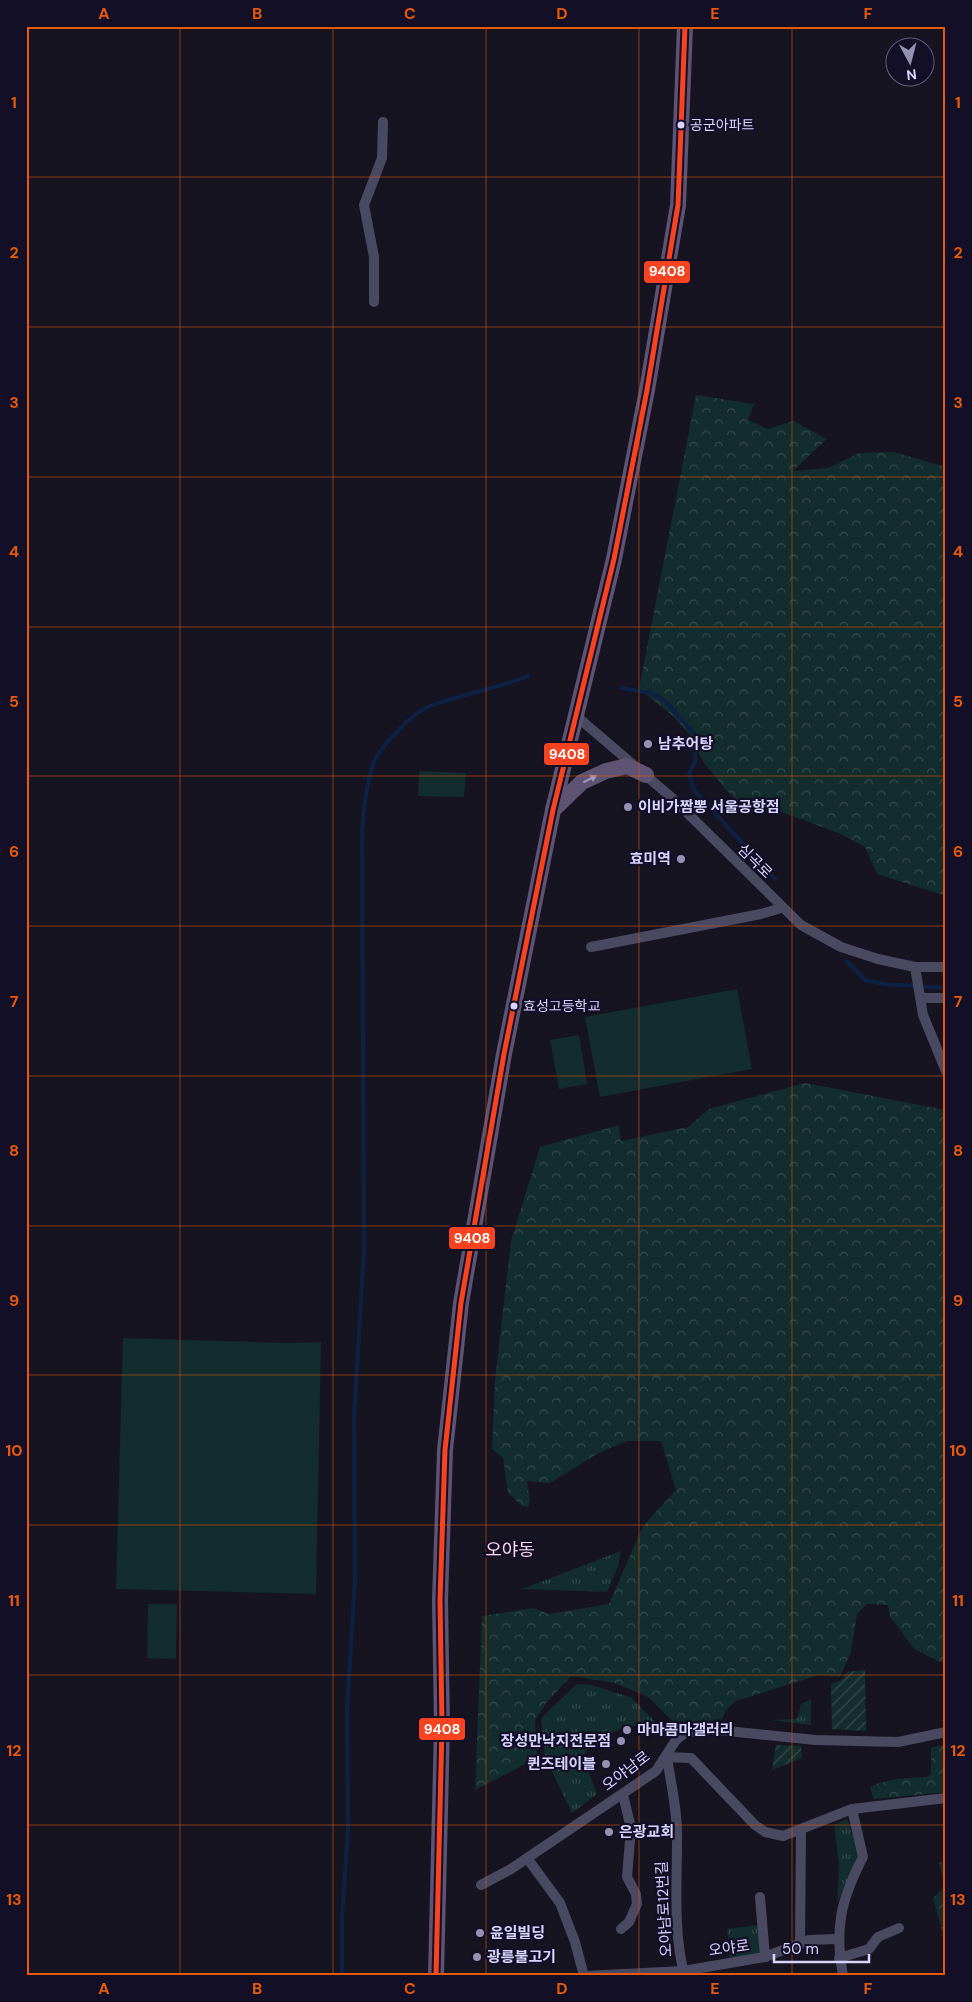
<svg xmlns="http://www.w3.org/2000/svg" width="972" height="2002" font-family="'DM Sans','Noto Sans KR',sans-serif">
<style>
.grass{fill:url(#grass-tufts)}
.forest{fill:url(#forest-crowns)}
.garden{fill:url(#garden-furrows)}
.pitch{fill:#132c2d}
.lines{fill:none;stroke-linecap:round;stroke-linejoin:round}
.stream{stroke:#0d2144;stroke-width:4}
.street{stroke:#4a4962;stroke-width:10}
.primary{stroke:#5e5373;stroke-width:16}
.bus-1-casing{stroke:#130f26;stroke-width:9}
.bus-1{stroke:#f94320;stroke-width:5}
.oneway{fill:#a29ac0}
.grid{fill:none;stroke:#e8590c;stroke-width:1;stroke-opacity:0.55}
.bus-dot{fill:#d9d4ff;stroke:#130f26;stroke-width:2}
.poi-dot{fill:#9591b1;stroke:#130f26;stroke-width:2}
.labels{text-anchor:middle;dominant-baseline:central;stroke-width:4.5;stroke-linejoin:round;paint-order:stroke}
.bus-label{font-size:14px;fill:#d9d4ff;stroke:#130f26;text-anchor:start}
.poi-label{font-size:15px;font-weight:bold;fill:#d9d4ff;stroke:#130f26;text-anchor:start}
.street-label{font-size:15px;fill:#d9d4ff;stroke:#130f26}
.quarter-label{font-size:18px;fill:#ffd6f0;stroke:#130f26}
.line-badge{stroke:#130f26;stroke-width:2}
.badge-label{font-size:14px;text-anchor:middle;font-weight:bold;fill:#fff}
.neatline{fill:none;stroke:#e8590c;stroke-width:2}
.grid-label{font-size:16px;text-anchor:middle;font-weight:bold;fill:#e8590c}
</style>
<defs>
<pattern id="grass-tufts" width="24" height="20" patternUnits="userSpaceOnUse" patternTransform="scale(1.25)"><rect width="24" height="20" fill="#132c2d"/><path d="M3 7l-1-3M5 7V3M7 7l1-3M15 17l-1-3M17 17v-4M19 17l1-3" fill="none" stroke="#354a4c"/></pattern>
<pattern id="forest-crowns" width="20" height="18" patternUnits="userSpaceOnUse" patternTransform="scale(1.25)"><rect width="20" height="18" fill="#132c2d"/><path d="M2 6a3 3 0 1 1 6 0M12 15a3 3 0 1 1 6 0" fill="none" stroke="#354a4c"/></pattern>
<pattern id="garden-furrows" width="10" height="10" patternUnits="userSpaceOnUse" patternTransform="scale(1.25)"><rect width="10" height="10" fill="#132c2d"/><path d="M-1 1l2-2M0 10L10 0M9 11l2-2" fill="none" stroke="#354a4c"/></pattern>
</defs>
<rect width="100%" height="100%" fill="#161421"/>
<!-- grass -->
<g class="grass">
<polygon points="621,1551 618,1566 607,1592 522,1589"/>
<polygon points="577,1684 592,1685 632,1698 663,1730 659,1733 629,1725 590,1744 583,1757 597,1794 572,1813 545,1757 541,1718"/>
<polygon points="811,1699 811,1725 771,1720 797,1719 801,1704"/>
<polygon points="847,1819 859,1853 837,1904 839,1864 834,1825"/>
<polygon points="758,1925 760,1955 730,1960 727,1929"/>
</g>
<!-- forest -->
<g class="forest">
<polygon points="696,395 754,404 748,420 768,429 793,421 827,439 793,471 828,468 859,453 894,452 946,467 946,894 943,895 877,874 865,847 841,834 779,811 750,813 728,792 704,763 689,734 672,715 639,689"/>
<polygon points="805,1083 946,1110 946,1660 940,1662 914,1649 890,1616 888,1605 867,1604 857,1614 851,1652 840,1677 819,1675 736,1701 727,1709 722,1719 677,1726 648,1697 615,1683 571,1676 547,1702 535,1720 537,1758 475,1790 482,1616 533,1608 549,1614 609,1604 643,1526 676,1490 661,1441 627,1441 597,1454 550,1483 527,1481 530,1502 528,1507 522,1506 508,1493 503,1458 492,1449 495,1380 511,1241 540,1147 619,1125 621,1141 688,1127 709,1109"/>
<path d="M946,1744v48l-72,7 -4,-12c18,-9 38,-9 57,-10l4,-3v-26z"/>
<polygon points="946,1860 946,1956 941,1927 933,1898 945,1887 939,1863"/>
</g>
<!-- garden -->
<g class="garden">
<polygon points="865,1670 866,1731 832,1729 831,1684 842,1680 847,1672"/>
<polygon points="776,1745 801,1746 802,1758 772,1770"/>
</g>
<!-- pitch -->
<g class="pitch">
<polygon points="419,771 466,773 464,797 418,796"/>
<polygon points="737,989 752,1069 600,1097 585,1017"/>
<polygon points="579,1035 587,1084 559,1089 550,1040"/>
<polygon points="123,1338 288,1343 321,1342 316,1594 116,1589"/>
<polygon points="148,1604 177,1604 176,1659 147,1658"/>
</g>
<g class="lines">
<!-- stream -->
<g class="stream">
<polyline points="621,688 651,693 666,702 695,735 695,762 689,774 694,790 775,879"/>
<polyline points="847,961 865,980 884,984 946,988"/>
<path d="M342,1976v-59l6,-87 -1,-124 8,-125 -1,-163 10,-168 -2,-413c1,-24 3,-48 11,-72 5,-17 39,-52 57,-59 32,-12 66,-17 98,-30"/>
</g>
<!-- street -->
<g class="street">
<polyline points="374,302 374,257 364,205 382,158 383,122"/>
<polyline points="575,715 671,797 801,925 841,947 878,959 915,967 946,967"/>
<polyline points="591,947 761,914 781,908"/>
<polyline points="915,967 923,1015 946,1071"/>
<polyline points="921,998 946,998"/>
<polyline points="527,1858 560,1903 575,1942 584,1976"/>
<polyline points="481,1885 511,1869 656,1771 676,1740 685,1733 708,1729 815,1740 898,1742 946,1732"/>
<polyline points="760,1897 765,1957"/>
<polyline points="621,1929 629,1922 637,1904 636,1894 627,1877 631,1828 623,1795"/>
<polyline points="800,1944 801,1830"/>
<polyline points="839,1958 869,1949 878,1937 899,1928"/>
<polyline points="586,1976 683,1971 765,1957 809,1940 837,1939"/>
<path d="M685,1976c-12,-38 -8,-95 -8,-135 1,-28 -6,-56 -10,-84l24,1 64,67 10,7 18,4 69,-27 94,-11"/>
<path d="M843,1976c-9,-47 -2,-77 20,-119l-11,-48"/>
</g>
<!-- primary -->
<g class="primary">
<polyline points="553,810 582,782 606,771 627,766 646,775"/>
<polyline points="436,1976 442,1726 440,1600 445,1450 461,1303 504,1054 553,810 614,559 647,390 678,205 685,26"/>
</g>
<!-- bus-1 casing -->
<g class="bus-1-casing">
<polyline id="bus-1" points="436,1976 442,1726 440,1600 445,1450 461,1303 504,1054 553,810 614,559 647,390 678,205 685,26"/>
</g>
<!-- bus-1 -->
<use href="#bus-1" class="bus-1"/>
</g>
<!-- one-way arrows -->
<defs><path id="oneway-solid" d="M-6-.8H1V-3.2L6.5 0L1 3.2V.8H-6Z" transform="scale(1.25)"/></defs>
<use class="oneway" href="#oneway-solid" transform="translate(590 779) rotate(-27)"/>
<!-- grid -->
<path class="grid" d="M180,26v1950M333,26v1950M486,26v1950M639,26v1950M792,26v1950M26,177h920M26,327h920M26,477h920M26,627h920M26,776h920M26,926h920M26,1076h920M26,1226h920M26,1375h920M26,1525h920M26,1675h920M26,1825h920"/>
<!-- markers -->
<g class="bus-dot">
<circle cx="681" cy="125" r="4.5"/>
<circle cx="514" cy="1006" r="4.5"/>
</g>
<g class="poi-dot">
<circle cx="648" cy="744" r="5"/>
<circle cx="628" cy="807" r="5"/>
<circle cx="681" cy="859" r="5"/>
<circle cx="627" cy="1730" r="5"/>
<circle cx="621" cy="1741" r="5"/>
<circle cx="606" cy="1764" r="5"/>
<circle cx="609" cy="1832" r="5"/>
<circle cx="480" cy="1933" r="5"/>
<circle cx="477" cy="1957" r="5"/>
</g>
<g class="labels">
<!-- bus labels -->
<g class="bus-label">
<text x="690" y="125">공군아파트</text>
<text x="523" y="1006">효성고등학교</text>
</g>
<!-- poi labels -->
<g class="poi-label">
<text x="658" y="744">남추어탕</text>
<text x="638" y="807">이비가짬뽕 서울공항점</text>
<text x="671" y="859" text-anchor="end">효미역</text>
<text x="637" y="1730">마마콤마갤러리</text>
<text x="611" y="1741" text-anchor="end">장성만낙지전문점</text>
<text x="596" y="1764" text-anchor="end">퀸즈테이블</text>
<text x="619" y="1832">은광교회</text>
<text x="490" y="1933">윤일빌딩</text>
<text x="487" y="1957">광릉불고기</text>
</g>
<!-- street labels -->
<g class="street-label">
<text transform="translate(755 861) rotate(45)">심곡로</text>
<text transform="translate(626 1771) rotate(-37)">오야남로</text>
<text transform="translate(664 1909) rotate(-93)">오야남로12번길</text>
<text transform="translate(729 1948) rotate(-8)">오야로</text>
</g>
<!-- quarter labels -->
<g class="quarter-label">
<text x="510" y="1550">오야동</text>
</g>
</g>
<g class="line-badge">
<rect x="643" y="260" width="48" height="24" rx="5" fill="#f94320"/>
<rect x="543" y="742" width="47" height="24" rx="5" fill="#f94320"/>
<rect x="448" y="1226" width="48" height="24" rx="5" fill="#f94320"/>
<rect x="418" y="1717" width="48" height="24" rx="5" fill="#f94320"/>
</g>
<g class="badge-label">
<text x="667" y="276">9408</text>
<text x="567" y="759">9408</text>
<text x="472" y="1243">9408</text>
<text x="442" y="1734">9408</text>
</g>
<!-- border -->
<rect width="972" height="2002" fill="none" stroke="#130f26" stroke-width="55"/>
<!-- north arrow -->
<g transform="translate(910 62) rotate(173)"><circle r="24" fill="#130f26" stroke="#625e7d"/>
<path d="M0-4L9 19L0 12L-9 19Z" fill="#9591b1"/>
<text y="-8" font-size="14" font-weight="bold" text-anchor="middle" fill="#d9d4ff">N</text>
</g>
<!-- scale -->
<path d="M774 1954v8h95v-8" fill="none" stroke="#d9d4ff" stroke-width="2.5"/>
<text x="782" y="1954" font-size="15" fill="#d9d4ff" stroke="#130f26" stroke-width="4" paint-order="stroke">50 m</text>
<rect x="28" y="28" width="916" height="1946" class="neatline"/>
<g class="grid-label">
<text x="104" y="19">A</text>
<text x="257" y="19">B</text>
<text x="410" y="19">C</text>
<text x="562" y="19">D</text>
<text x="715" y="19">E</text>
<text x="868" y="19">F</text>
<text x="14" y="108">1</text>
<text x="958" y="108">1</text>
<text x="14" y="258">2</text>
<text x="958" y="258">2</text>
<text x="14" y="408">3</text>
<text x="958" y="408">3</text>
<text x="14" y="557">4</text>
<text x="958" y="557">4</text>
<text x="14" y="707">5</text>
<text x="958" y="707">5</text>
<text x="14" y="857">6</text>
<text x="958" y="857">6</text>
<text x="14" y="1007">7</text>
<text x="958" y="1007">7</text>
<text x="14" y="1156">8</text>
<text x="958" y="1156">8</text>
<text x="14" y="1306">9</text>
<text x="958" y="1306">9</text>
<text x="14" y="1456">10</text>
<text x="958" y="1456">10</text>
<text x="14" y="1606">11</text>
<text x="958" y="1606">11</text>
<text x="14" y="1756">12</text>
<text x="958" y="1756">12</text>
<text x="14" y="1905">13</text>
<text x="958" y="1905">13</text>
<text x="104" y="1994">A</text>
<text x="257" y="1994">B</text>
<text x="410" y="1994">C</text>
<text x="562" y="1994">D</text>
<text x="715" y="1994">E</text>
<text x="868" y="1994">F</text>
</g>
</svg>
